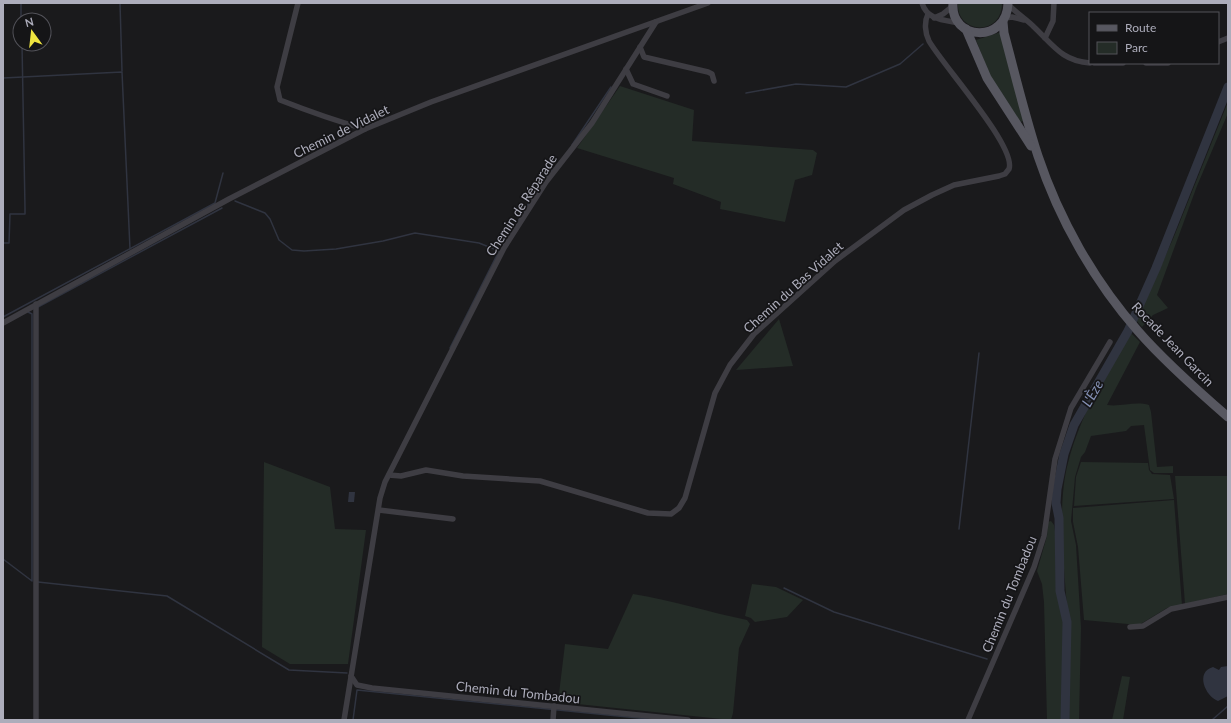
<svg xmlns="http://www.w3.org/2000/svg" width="1231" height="723" font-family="Lato,sans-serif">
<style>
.green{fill:#242c27}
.water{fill:#303440}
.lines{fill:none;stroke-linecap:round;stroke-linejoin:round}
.stream{stroke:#303440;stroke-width:1.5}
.river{stroke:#303440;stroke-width:9}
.minor{stroke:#3e3d43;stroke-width:5.5}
.primary{stroke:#575760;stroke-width:9}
.labels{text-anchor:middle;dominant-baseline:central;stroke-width:3.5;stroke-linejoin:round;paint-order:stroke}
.street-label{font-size:13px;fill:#adadbb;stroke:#151517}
.water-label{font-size:14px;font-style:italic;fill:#8591b5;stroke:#151517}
</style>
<rect width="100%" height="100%" fill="#1a1a1c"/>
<!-- green -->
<g class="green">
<path d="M958,3h44c0,34 -46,31 -44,0z"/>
<polygon points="1001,32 1024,121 1020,122 991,79 976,40"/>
<polygon points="620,86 694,110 692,141 813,150 817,153 812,175 795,180 785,222 720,209 721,202 673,184 674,178 577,148"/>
<polygon points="1228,102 1228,113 1197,186 1157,295 1168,308 1153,315 1142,327 1136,320 1173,239"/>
<polygon points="779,319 793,366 736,370"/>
<path d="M1130,332l10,10 -33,63c14,2 28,-4 42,0l2,7 6,55 16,-1v7h-19l-4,-3 -6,-45 -13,1 -5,5 -35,5 -6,16 -4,5 -6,20 -4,44 5,24 5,83 -2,92h-10c-1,-26 -2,-53 -2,-79 0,-7 1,-14 1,-21 -3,-47 -12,-112 0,-157 11,-44 38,-93 62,-131z"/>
<polygon points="264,462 330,487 335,529 366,530 348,664 290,664 262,647"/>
<polygon points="1081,462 1148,463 1149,470 1152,474 1170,475 1174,499 1074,506 1076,477"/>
<polygon points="1175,476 1228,476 1228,594 1185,604"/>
<polygon points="1174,500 1182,605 1167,608 1139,625 1084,620 1078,547 1073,522 1073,508"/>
<polygon points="1051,521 1054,525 1056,538 1058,600 1065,623 1062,720 1047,720 1044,602 1042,584 1037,571 1047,536 1048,522"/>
<polygon points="752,584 776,587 803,600 787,617 755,622 751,618 745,616"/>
<path d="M633,594c38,6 75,18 114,26l3,4 -11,24 -6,65 -2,7 -173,-18 7,-58 43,5z"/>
<polygon points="1122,676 1130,677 1123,720 1112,720"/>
</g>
<!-- water -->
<g class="water">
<polygon points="349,492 355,492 354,502 348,502"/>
<path d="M1228,666v30l-10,5c-13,-5 -23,-29 -5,-34l6,3 2,-3z"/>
</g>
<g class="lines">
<!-- stream -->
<g class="stream">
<polyline points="21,3 21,20"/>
<polyline points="120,3 122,71"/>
<polyline points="3,78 122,72 130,249"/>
<polyline points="746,93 796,84 846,87 900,64 923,44"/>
<polyline points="572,145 611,87"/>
<polyline points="235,201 265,213 270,219 279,240 292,250 304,251 336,249 383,241 415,233 479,243 499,251 450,348"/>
<polyline points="517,223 539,186 553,168"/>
<polyline points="3,243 9,243 10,214 25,214 25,208 22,44"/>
<polyline points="38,307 222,208"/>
<polyline points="3,317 215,203 223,173"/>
<polyline points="959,529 979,353"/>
<polyline points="3,559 32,581 32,314 28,312"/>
<polyline points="38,582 167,596 289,670 347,673"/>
<polyline points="784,588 834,612 987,659"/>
<polyline points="353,720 357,690 658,720"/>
<polyline points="1212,720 1228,706"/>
</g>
<!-- river -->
<polyline class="river" points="1065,720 1067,622 1060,591 1059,518 1056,503 1057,489 1064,454 1074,425 1128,331 1156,268 1228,87"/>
<!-- minor -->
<g class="minor">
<path d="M298,3l-21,84 3,13c28,11 56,21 85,29"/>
<path d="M922,3c5,17 22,17 37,20"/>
<path d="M1008,4c8,9 18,15 26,23 19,18 28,34 56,36"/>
<polyline points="934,18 943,14 953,6"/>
<polyline points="1005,18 1012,17 1024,20"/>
<polyline points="1045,38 1053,21 1054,3"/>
<polyline points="1218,42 1228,38"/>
<polyline points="640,47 644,57 708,72 712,74 714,81"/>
<polyline points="1094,63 1123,63"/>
<polyline points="1146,63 1168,63"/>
<polyline points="626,69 633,84 667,96"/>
<polyline points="3,323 229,199 365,129 431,102 708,3"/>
<path d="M389,475l12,1 25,-6 37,6 77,5 108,32 23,1 8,-6 6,-10 30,-105 15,-28 24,-31 81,-73 69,-51 28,-15 22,-10 45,-9 6,-2 4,-5c8,-22 -68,-106 -80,-128 -4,-8 -5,-19 -1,-27"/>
<polyline points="379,510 453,519"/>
<polyline points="1130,627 1143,626 1171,609 1228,597"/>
<polyline points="351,676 357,685 372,688 688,720"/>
<polyline points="36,720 36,304"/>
<polyline points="344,720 380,498 385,482 504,248 546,182 592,123 656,22"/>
<polyline points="553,720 554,706"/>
<polyline points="968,720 1034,567 1044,536 1055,459 1071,408 1110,342"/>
</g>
<!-- primary -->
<g class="primary">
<path d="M953,3c-3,38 54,41 55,0"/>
<path d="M1003,22l1,11c11,41 21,83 34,123 21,63 56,125 100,175 26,30 60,60 90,86"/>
<polyline points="966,29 987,78 1031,146"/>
</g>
</g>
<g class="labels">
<!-- street labels -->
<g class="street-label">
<text transform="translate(341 131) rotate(-26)">Chemin de Vidalet</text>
<text transform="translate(521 205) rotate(-57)">Chemin de Réparade</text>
<text transform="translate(793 287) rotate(-42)">Chemin du Bas Vidalet</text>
<text transform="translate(1173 344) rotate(46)">Rocade Jean Garcin</text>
<text transform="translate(1009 594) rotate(-68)">Chemin du Tombadou</text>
<text transform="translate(518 692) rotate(6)">Chemin du Tombadou</text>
</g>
<!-- water labels -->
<g class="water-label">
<text transform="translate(1092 393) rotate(-60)">L'Èze</text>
</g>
</g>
<!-- border -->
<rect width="1231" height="723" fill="none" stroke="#adadbb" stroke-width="8"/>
<!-- legend -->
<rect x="1089" y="12" width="130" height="52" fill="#151517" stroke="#525259"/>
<rect x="1097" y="25" width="20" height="6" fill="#575760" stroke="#525259"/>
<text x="1125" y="32" font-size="12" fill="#adadbb">Route</text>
<rect x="1097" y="42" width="20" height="12" fill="#242c27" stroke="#525259"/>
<text x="1125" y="52" font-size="12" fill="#adadbb">Parc</text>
<!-- north arrow -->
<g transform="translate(32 32) rotate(345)"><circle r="19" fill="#151517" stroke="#525259"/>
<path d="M0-3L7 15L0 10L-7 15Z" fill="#eee440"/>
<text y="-6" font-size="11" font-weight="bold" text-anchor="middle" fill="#adadbb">N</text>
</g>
</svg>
